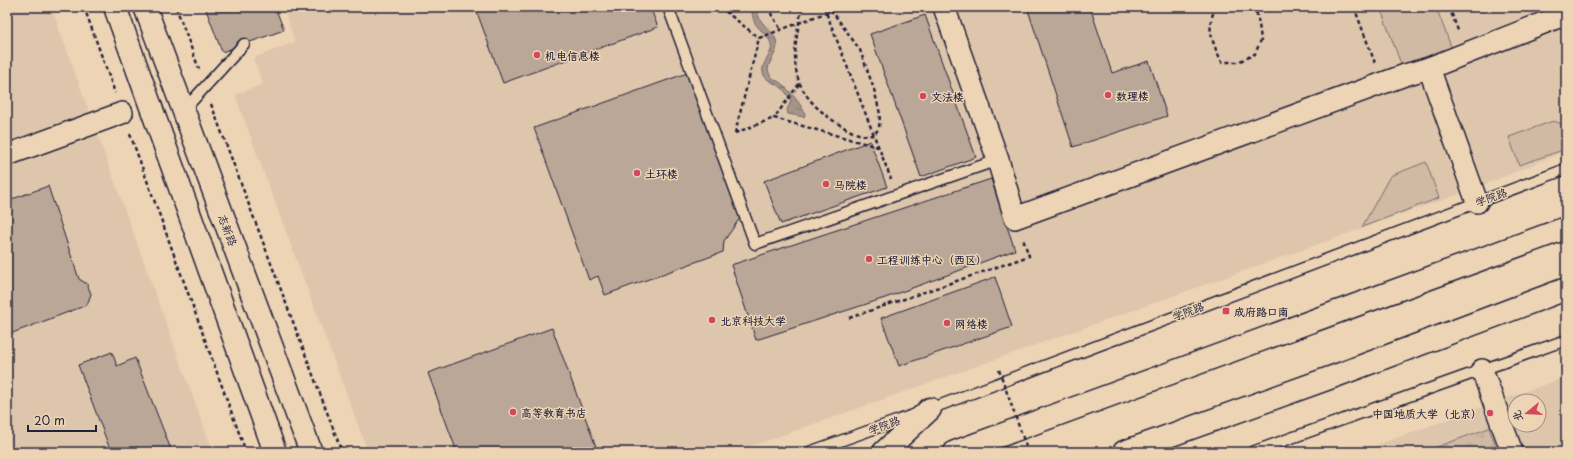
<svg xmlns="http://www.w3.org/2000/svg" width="1573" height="459" font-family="'Playpen Sans','LXGW WenKai TC',sans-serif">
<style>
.built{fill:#dec6ac;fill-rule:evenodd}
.green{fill:#d0baa4;stroke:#796e70}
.park{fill:url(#park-tufts);stroke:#796e70}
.water{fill:url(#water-ripples);stroke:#71676a}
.building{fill:#baa797;stroke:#22223b}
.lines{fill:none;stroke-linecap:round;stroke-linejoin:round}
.service-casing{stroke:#22223b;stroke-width:13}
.minor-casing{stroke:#22223b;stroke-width:24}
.secondary-casing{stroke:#22223b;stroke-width:25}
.primary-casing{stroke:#22223b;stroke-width:25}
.path{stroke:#22223b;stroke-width:2.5;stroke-dasharray:4 3;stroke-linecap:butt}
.service{stroke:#edd4b5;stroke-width:10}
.minor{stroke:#edd4b5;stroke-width:21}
.secondary{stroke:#edd4b5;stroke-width:22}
.primary{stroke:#edd4b5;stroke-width:22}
.path-bridge{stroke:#22223b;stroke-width:2.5;stroke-dasharray:4 3;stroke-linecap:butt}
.poi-dot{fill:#d1495b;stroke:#edd4b5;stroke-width:1.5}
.labels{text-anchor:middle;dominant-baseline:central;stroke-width:3;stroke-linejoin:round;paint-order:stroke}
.poi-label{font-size:11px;font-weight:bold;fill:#22223b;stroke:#edd4b5;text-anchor:start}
.street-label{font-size:11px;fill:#22223b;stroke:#edd4b5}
</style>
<defs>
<pattern id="park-tufts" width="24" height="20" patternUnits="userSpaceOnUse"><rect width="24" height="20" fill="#d0baa4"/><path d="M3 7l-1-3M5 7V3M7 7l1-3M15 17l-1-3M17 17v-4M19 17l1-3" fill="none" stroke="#b2a08e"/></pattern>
<pattern id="water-ripples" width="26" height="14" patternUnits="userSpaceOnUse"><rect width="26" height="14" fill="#a59589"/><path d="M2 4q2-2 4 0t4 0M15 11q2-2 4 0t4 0" fill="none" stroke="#867971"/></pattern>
</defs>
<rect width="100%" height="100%" fill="#edd4b5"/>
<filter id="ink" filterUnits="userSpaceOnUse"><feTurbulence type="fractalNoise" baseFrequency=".025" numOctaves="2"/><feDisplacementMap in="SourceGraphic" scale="8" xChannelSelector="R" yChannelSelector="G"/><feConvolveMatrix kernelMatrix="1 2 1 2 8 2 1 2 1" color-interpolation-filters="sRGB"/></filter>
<g filter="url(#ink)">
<!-- built -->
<g class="built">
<polygon points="7,7 51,7 213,452 7,452"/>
<polygon points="283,7 1566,7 1566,151 1476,188 735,452 368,452 235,95 263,84 253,58 295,42"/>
<path d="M1566,377v75h-209zM1515,401h24v24h-24z"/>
</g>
<!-- green -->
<g class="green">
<polygon points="1380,7 1436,7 1455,57 1405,75"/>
<polygon points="1553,121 1566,125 1566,149 1519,165 1509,137"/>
<polygon points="1426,162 1439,198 1362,227 1390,176"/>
</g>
<!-- park -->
<polygon class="park" points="1489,428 1498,452 1423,452"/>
<!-- water -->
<path class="water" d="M749,7h8c1,4 1,9 3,12 5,9 16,14 17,25 1,10 -12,20 -8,29 3,7 10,7 14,12 6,5 21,22 22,30l-1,2 -16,-3 -1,-4 4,-9c-3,-5 -5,-9 -9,-13 -6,-5 -17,-7 -19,-15 -2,-9 6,-15 8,-23 3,-12 -13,-19 -17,-29 -2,-5 -1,-10 -5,-14z"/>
<!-- building -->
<g class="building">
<polygon points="205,7 275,7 284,30 222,52"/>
<polygon points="475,7 650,7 658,27 503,83"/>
<polygon points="1027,7 1090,7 1112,73 1149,61 1167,116 1073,147"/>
<polygon points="925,15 976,157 921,177 870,34"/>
<polygon points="687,73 740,218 724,241 723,252 605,295 598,276 589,280 534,128"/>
<polygon points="870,141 887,187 781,224 764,181"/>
<polygon points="991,179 1015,250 885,298 756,340 731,265"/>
<polygon points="48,186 79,279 87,284 91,294 87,305 7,335 7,201"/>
<polygon points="995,277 1012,327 899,366 881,318"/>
<polygon points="552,328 598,452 457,452 428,373"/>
<polygon points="112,352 117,366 135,358 172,452 111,452 78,365"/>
</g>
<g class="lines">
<!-- service casing -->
<g class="service-casing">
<g id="service">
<polyline points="668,7 755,244 998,160"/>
<polyline points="183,111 244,44"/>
<polyline points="809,452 930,409 1566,169"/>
<polyline points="1252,452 1566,340"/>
</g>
</g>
<!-- minor casing -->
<g class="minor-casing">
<g id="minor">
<polyline points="944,7 998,160 1015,218 1405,75 1429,68 1566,14"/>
<polyline points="1429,68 1477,202"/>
<polyline points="7,155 122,113"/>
<polyline points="1482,370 1512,452"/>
</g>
</g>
<!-- secondary casing -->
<g class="secondary-casing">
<g id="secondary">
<polyline points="115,7 275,452"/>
<polyline points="145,7 311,452"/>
</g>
</g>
<!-- primary casing -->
<g class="primary-casing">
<g id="primary">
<polyline points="884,452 930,409"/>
<polyline points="955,452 1566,228"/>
<polyline points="1124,452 1338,375 1566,289"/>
</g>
</g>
<!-- path -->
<g class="path">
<polyline points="84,7 115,93"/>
<polyline points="176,7 199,69"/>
<polyline points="720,7 759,38"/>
<polyline points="767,7 781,30"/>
<path d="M802,7c-10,52 -16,81 32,114 14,9 24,16 40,14l5,-7 1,-14 -6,-25 -14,-39 -31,-43"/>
<polyline points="824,7 891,179"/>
<path d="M1217,7c-13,17 -4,38 5,55h16l17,-8 6,-14 -2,-16 -4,-17"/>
<polyline points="1354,7 1375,63"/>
<polyline points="1449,7 1459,33"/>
<polyline points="727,12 729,7"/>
<polyline points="759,38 841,7"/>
<polyline points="799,84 774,118 878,147"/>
<polyline points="211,104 342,452"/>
<polyline points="735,133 759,38"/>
<polyline points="735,133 774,118"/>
<polyline points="130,134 246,452"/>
<polyline points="849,318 1029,256 1023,239"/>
</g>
<!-- service -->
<use href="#service" class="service"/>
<!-- minor -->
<use href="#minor" class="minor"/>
<!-- secondary -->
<use href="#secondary" class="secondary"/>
<!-- primary -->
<use href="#primary" class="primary"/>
<!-- path-bridge -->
<polyline class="path-bridge" points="999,370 1028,452"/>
</g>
</g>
<!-- markers -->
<g class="poi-dot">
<circle cx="537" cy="55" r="4"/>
<circle cx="1108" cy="95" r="4"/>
<circle cx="923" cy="96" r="4"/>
<circle cx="637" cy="173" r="4"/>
<circle cx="826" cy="184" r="4"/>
<circle cx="869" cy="259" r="4"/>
<rect x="1222" y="307" width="8" height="8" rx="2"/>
<circle cx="712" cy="320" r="4"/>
<circle cx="947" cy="323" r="4"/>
<circle cx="513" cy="412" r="4"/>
<circle cx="1490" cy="413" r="4"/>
</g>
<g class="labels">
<!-- poi labels -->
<g class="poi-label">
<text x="545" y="55">机电信息楼</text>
<text x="1116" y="95">数理楼</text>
<text x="931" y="96">文法楼</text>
<text x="645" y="173">土环楼</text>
<text x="834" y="184">马院楼</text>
<text x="877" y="259">工程训练中心（西区）</text>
<text x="1234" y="311">成府路口南</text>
<text x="720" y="320">北京科技大学</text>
<text x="955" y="323">网络楼</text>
<text x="521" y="412">高等教育书店</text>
<text x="1482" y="413" text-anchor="end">中国地质大学（北京）</text>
</g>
<!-- street labels -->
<g class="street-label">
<text transform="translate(1491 197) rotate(-20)">学院路</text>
<text transform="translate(228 230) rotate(69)">志新路</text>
<text transform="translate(1188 311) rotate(-21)">学院路</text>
<text transform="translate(884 425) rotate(-20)">学院路</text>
</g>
</g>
<!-- margin -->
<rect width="1573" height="459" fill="none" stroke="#edd4b5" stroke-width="24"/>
<rect x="12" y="12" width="1549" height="435" fill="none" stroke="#22223b" stroke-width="1.5" filter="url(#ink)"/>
<!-- north arrow -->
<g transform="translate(1527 413) rotate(252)"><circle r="19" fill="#edd4b5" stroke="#9c8d84"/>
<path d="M0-3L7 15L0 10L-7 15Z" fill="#d1495b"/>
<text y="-6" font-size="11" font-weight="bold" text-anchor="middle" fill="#22223b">北</text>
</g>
<!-- scale -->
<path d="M28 425v6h68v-6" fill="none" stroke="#22223b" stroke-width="2"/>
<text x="34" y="425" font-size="12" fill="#22223b" stroke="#edd4b5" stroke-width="3" paint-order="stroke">20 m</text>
</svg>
